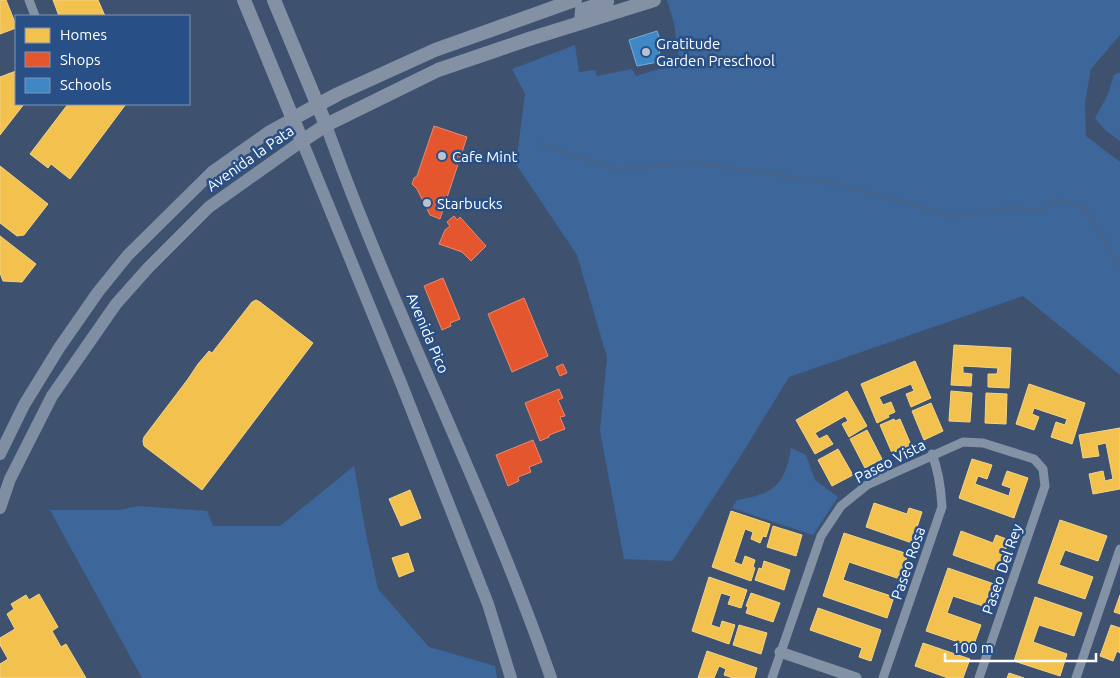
<svg xmlns="http://www.w3.org/2000/svg" width="1120" height="678" font-family="Ubuntu,sans-serif">
  <rect width="100%" height="100%" fill="#3e5270"/>
  <path fill="#3d669b" d="M667,0h453v35l-29,34 -6,34 1,33 34,26v213l-97,-79 -234,81 -49,80 -68,104 -48,-2 -24,-128 7,-74 -30,-102 -61,-91 9,-70 -13,-25 63,-24 4,27 16,-2 2,6 35,-7 4,7 23,-7 21,-2 -6,-44z
    M1120,72v69l-14,-10 -11,-13 13,-24 6,-19z
    M791,448l15,7 9,25 23,17 -25,38 -81,-27 5,-8c36,-6 48,-14 54,-52z
    M354,466l13,73 11,50 51,58 66,19 2,12h-355l-92,-168h69l20,-4 68,5 6,15h67z"/>
  <path fill="#f2c14e" stroke="#f6d483" d="M0,0h6l10,25v3l-16,6z
    M53,0h45l7,16h-46z
    M16,71v33h8l-24,31v-58z
    M68,104h58l-56,75 -19,-15 -3,4 -18,-14z
    M0,166l48,38 -24,31 -7,1 -17,-13z
    M0,236l36,28 -14,18 -19,-1 -3,-8z
    M256,300l4,2 53,41 -111,147 -58,-44 -1,-5 1,-4 44,-58 10,-15 11,-13 3,2 40,-51z
    M954,345l57,3 -2,40 -21,-1v-13h9l1,-6 -35,-2v7l9,1 -1,12 -20,-1z
    M915,361l16,37 -20,9 -5,-13 8,-3 -3,-7 -32,13 4,8 8,-3 4,10 -7,3 1,2 -12,6 -16,-39z
    M1029,384l56,19 -13,41 -21,-7 5,-15 9,3 2,-6 -33,-11 -2,6 7,3 -5,13 -18,-6z
    M847,391l20,35 -18,11 -7,-13 6,-3 -3,-5 -30,17 4,6 8,-4 6,9 -18,10 -19,-34z
    M951,391l21,2 -2,29 -21,-1z
    M986,393l21,1 -1,30 -21,-1z
    M931,403l12,28 -19,9 -12,-29z
    M894,419l1,2 5,-2 11,26 -19,8 -12,-28z
    M1120,428v61l-27,5 -4,-20 14,-3 2,10 8,-2 -7,-36 -9,2 2,11 -16,2 -4,-23z
    M867,430l15,29 -17,9 -15,-29z
    M838,449l15,26 -21,11 -14,-26z
    M972,459l20,6 -5,14 -9,-3 -3,8 34,12 2,-8 -9,-3 5,-14 21,7 -14,40 -55,-20z
    M410,490l11,28 -20,8 -12,-27z
    M874,503l33,11 2,-6 13,4 -10,31 -46,-16z
    M731,511l39,13 -4,13 -3,-1 -3,7 -9,-4 2,-7 -8,-3 -11,33 8,3 3,-9 10,4 -2,7 2,1 -4,13 -39,-14z
    M1060,520l47,16 -9,25 -33,-11 -6,15 34,12 -8,22 -47,-16z
    M773,526l29,9 -6,21 -29,-9z
    M961,531l32,12 3,-8 13,5 -11,31 -45,-16z
    M844,533l64,21 -8,25 -51,-17 -6,18 51,17 -7,21 -64,-22z
    M408,553l6,18 -15,6 -7,-19z
    M764,561l26,9 -6,20 -29,-10 4,-12 3,1z
    M948,568l46,16 -8,23 -33,-11 -6,17 34,12 -8,22 -47,-16z
    M709,577l38,13 -6,18 -13,-4 3,-8 -10,-3 -10,32 9,3 2,-7 13,4 -6,19 -37,-13z
    M751,593l29,10 -7,19 -27,-9 2,-6 -2,-1z
    M39,594l19,33 -6,4 9,16 5,-3 20,34h-86v-14l8,-5 -8,-14v-7l15,-9 -8,-15 7,-5 -3,-5 15,-9 3,5z
    M1120,595v19l-6,-2z
    M1035,597l47,16 -8,23 -35,-11 -6,17 34,12 -7,22 -46,-15z
    M818,608l63,22 -10,31 -12,-4 3,-9 -52,-18z
    M739,625l28,8 -6,21 -28,-9z
    M1111,625l9,3v25l-3,-2 -4,10 -13,-5z
    M923,643l47,16 -7,19h-15l-33,-12z
    M707,651l50,17 -3,10h-21l-9,-3 2,-6 -7,-3 -5,12h-16z
    M1009,673l15,5h-17z"/>
  <path fill="#e4572e" stroke="#ec896d" d="M434,126l33,11 -27,82 -10,-4 -13,-26 -5,-5 2,-6 3,-2z
    M454,216l3,4 3,-3 26,29 -15,15 -9,-9 -23,-8 6,-14 5,-4 -3,-4z
    M443,278l17,41 -10,4 1,3 -9,4 -18,-44z
    M524,298l24,58 -36,16 -24,-58z
    M563,364l4,9 -7,3 -4,-9z
    M559,389l4,9 -5,2 7,16 -5,1 5,12 -16,6v2l-9,4 -15,-38z
    M533,440l9,22 -13,5 2,5 -13,5 1,4 -11,5 -12,-31z"/>
  <path fill="#3f88c5" stroke="#79acd6" d="M657,31l4,11 -3,20 -21,4 -8,-26z"/>
  <g fill="none" stroke-linecap="round" stroke-linejoin="round">
    <path stroke="#496489" stroke-width="3" d="M540,144l78,26 72,-8 148,22 118,33 52,-10 30,4 20,-11 27,8 35,59"/>
    <path stroke="#8492a6" stroke-width="9" d="M29,0l6,16
      M772,678l49,-142 20,-30 26,-21 96,-43 20,1 51,16 9,10 2,17 -66,192
      M883,678l59,-171c-1,-19 -3,-35 -10,-53
      M1076,678l44,-129"/>
    <path stroke="#8492a6" stroke-width="11" d="M780,652l76,26"/>
    <path stroke="#7f8ea2" stroke-width="12" d="M326,125c67,188 160,365 225,553
      M0,454l24,-49 35,-57 39,-56 30,-37 84,-83 58,-41 22,-12
      M0,508l10,-29 42,-83 64,-92 32,-36 61,-61 93,-66 99,242 87,221 23,74"/>
    <path stroke="#8491a4" stroke-width="14" d="M244,0l58,141 24,-16 112,-55 94,-32 122,-38
      M274,0l52,125
      M581,22l1,-12 25,-8v-2
      M292,119l46,-25 97,-44 140,-50"/>
  </g>
  <g fill="#bbc2cd" stroke="#284f86" stroke-width="2">
    <circle cx="646" cy="52" r="5"/>
    <circle cx="442" cy="156" r="5"/>
    <circle cx="427" cy="203" r="5"/>
  </g>
  <g text-anchor="middle" dominant-baseline="central" stroke-width="5" stroke-linejoin="round" paint-order="stroke">
    <g font-size="15" fill="#fff" stroke="#284f86" text-anchor="start">
      <text x="656" y="43">Gratitude<tspan x="656" dy="17">Garden Preschool</tspan></text>
      <text x="452" y="156">Cafe Mint</text>
      <text x="437" y="203">Starbucks</text>
    </g>
    <g font-size="15" fill="#fff" stroke="#284f86">
      <text transform="translate(250 158) rotate(-35)">Avenida la Pata</text>
      <text transform="translate(428 333) rotate(67)">Avenida Pico</text>
      <text transform="translate(890 461) rotate(-27)">Paseo Vista</text>
      <text transform="translate(908 563) rotate(-71)">Paseo Rosa</text>
      <text transform="translate(1002 569) rotate(-71)">Paseo Del Rey</text>
    </g>
  </g>
  <rect x="15" y="15" width="175" height="90" fill="#284f86" stroke="#7e95b6"/>
  <rect x="25" y="28" width="25" height="15" fill="#f2c14e" stroke="#7e95b6"/>
  <text x="60" y="40" font-size="15" fill="#ffffff">Homes</text>
  <rect x="25" y="52" width="25" height="15" fill="#e4572e" stroke="#7e95b6"/>
  <text x="60" y="65" font-size="15" fill="#ffffff">Shops</text>
  <rect x="25" y="78" width="25" height="15" fill="#3f88c5" stroke="#7e95b6"/>
  <text x="60" y="90" font-size="15" fill="#ffffff">Schools</text>
  <path d="M945 653v8h151v-8" fill="none" stroke="#ffffff" stroke-width="2.5"/>
  <text x="952" y="653" font-size="15" fill="#ffffff" stroke="#284f86" stroke-width="4" paint-order="stroke">100 m</text>
</svg>
